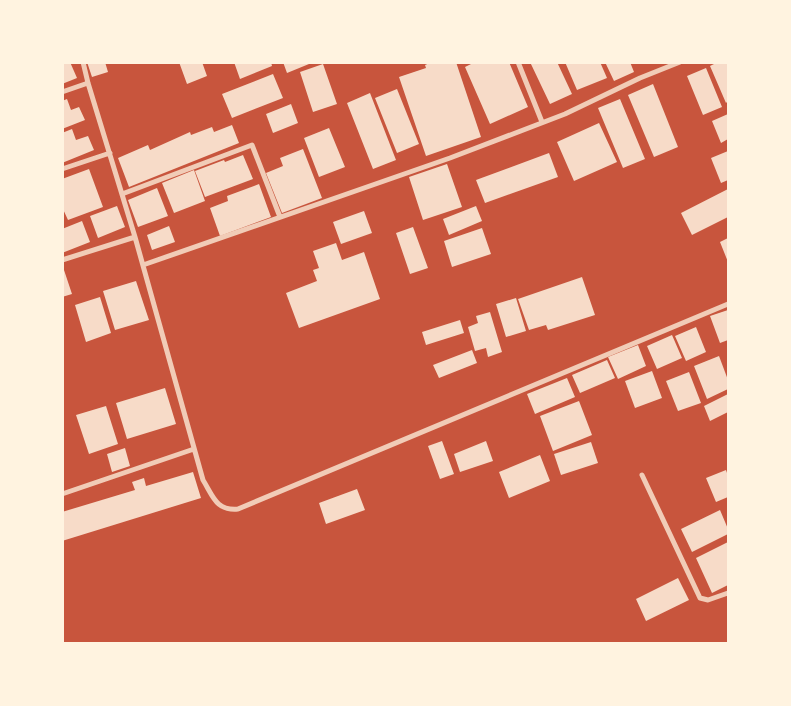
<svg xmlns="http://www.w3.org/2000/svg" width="791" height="706" font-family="Raleway,sans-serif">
  <rect width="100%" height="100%" fill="#c8553d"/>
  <path fill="#f7dbc8" d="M62,62h8l7,16 -15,6z
    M87,62h18l3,10 -16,5z
    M179,62h23l5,14 -20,8z
    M234,62h37l1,4 -32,13z
    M283,62h26v2l-22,9z
    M432,62h24l25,75 -55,19 -27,-79 27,-9 -1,-3z
    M475,62h34l19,45 -38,17 -25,-57z
    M530,62h27l15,32 -22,10z
    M565,62h35l7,16 -30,12z
    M605,62h25l4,10 -20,9z
    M718,62h10v39l-2,2 -16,-37z
    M323,64l14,40 -24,8 -13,-40z
    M706,68l16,39 -19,8 -16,-39z
    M273,74l10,24 -51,20 -10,-24z
    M653,84l25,63 -24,10 -26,-62z
    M397,89l22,55 -22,9 -22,-55z
    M370,93l26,67 -23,9 -26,-66z
    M67,99l4,11 8,-3 6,13 -23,9v-28z
    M620,99l25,60 -22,9 -25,-60z
    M291,104l7,19 -25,10 -7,-19z
    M728,114v25l-7,4 -9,-22z
    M599,123l18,39 -43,19 -17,-39z
    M232,125l7,18 -110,44 -11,-29 30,-13 2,5 40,-18 1,3 21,-8 2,5z
    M329,128l16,39 -26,10 -15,-39z
    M72,129l4,11 12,-4 6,14 -32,13v-30z
    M303,149l19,49 -40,15 -16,-40 17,-7 -3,-8z
    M728,151v29l-7,3 -10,-25z
    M549,153l9,24 -73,26 -9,-23z
    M243,155l10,24 -48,18 -10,-26 29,-11 1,2z
    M447,164l15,43 -39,13 -14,-43z
    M89,169l14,38 -35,13 -6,-13v-28z
    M194,170l11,31 -31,12 -12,-30z
    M259,184l12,33 -51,19 -10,-28 18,-7 -1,-5z
    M157,188l11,28 -30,11 -10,-27z
    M728,189v28l-36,18 -11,-22z
    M117,206l8,21 -27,11 -8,-22z
    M476,206l6,15 -33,14 -6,-16z
    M364,211l8,22 -31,11 -8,-22z
    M82,221l8,21 -28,11v-24z
    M169,226l6,16 -23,8 -5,-15z
    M413,227l15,41 -18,6 -14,-41z
    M482,228l9,26 -39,13 -8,-26z
    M728,238v24l-8,-20z
    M336,243l6,17 22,-8 16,47 -81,29 -13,-35 31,-12 -4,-11 6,-2 -6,-17z
    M62,264l10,30 -10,3z
    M582,277l13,38 -47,15 -2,-5 -17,5 -11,-31z
    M136,281l13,39 -34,10 -12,-39z
    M100,297l11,36 -25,9 -11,-37z
    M516,298l10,33 -20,6 -10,-33z
    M728,310v30l-8,3 -10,-27z
    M490,312l12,40 -14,5 -2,-9 -11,3 -7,-24 10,-4 -2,-7z
    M460,320l4,13 -38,12 -4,-13z
    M696,327l10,25 -20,9 -11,-25z
    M672,335l10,23 -25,11 -10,-23z
    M638,345l8,21 -28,13 -10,-22z
    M472,350l5,13 -38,15 -6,-13z
    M719,356l9,24v9l-21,10 -13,-33z
    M607,360l8,18 -35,15 -8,-18z
    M652,371l10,27 -27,10 -10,-27z
    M689,372l12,31 -23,8 -12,-30z
    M567,378l8,19 -40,17 -8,-20z
    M165,388l11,36 -49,15 -11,-36z
    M728,394v18l-18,9 -6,-15z
    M579,401l13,34 -39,16 -13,-35z
    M106,406l12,38 -29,10 -13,-39z
    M442,441l12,33 -14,5 -12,-33z
    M486,441l7,20 -33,11 -6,-18z
    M591,442l7,21 -37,12 -7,-21z
    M125,448l5,18 -18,6 -5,-18z
    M540,455l10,26 -41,17 -10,-26z
    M726,470l2,6v21l-12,5 -10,-24z
    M193,472l8,26 -139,43v-29l73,-22 -3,-8 12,-4 2,8z
    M357,489l8,21 -39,14 -7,-21z
    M720,510l8,19v5l-36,18 -11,-23z
    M728,542v43l-16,8 -16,-35z
    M678,578l11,22 -43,21 -10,-22z"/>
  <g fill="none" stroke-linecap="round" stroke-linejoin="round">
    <path stroke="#f1ccb7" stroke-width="5" d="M83,62l5,21 47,154 68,243c10,16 13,31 35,29l490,-205
      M518,62l24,60
      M62,92l26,-9
      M62,169l48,-16
      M122,194l130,-49 28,72
      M62,260l73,-23
      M143,265l307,-107 115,-44 75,-36 40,-16
      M642,475l58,123 8,2 20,-7
      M62,494l132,-45"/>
  </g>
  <rect width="791" height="706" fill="none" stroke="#fff3e0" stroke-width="128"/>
</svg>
